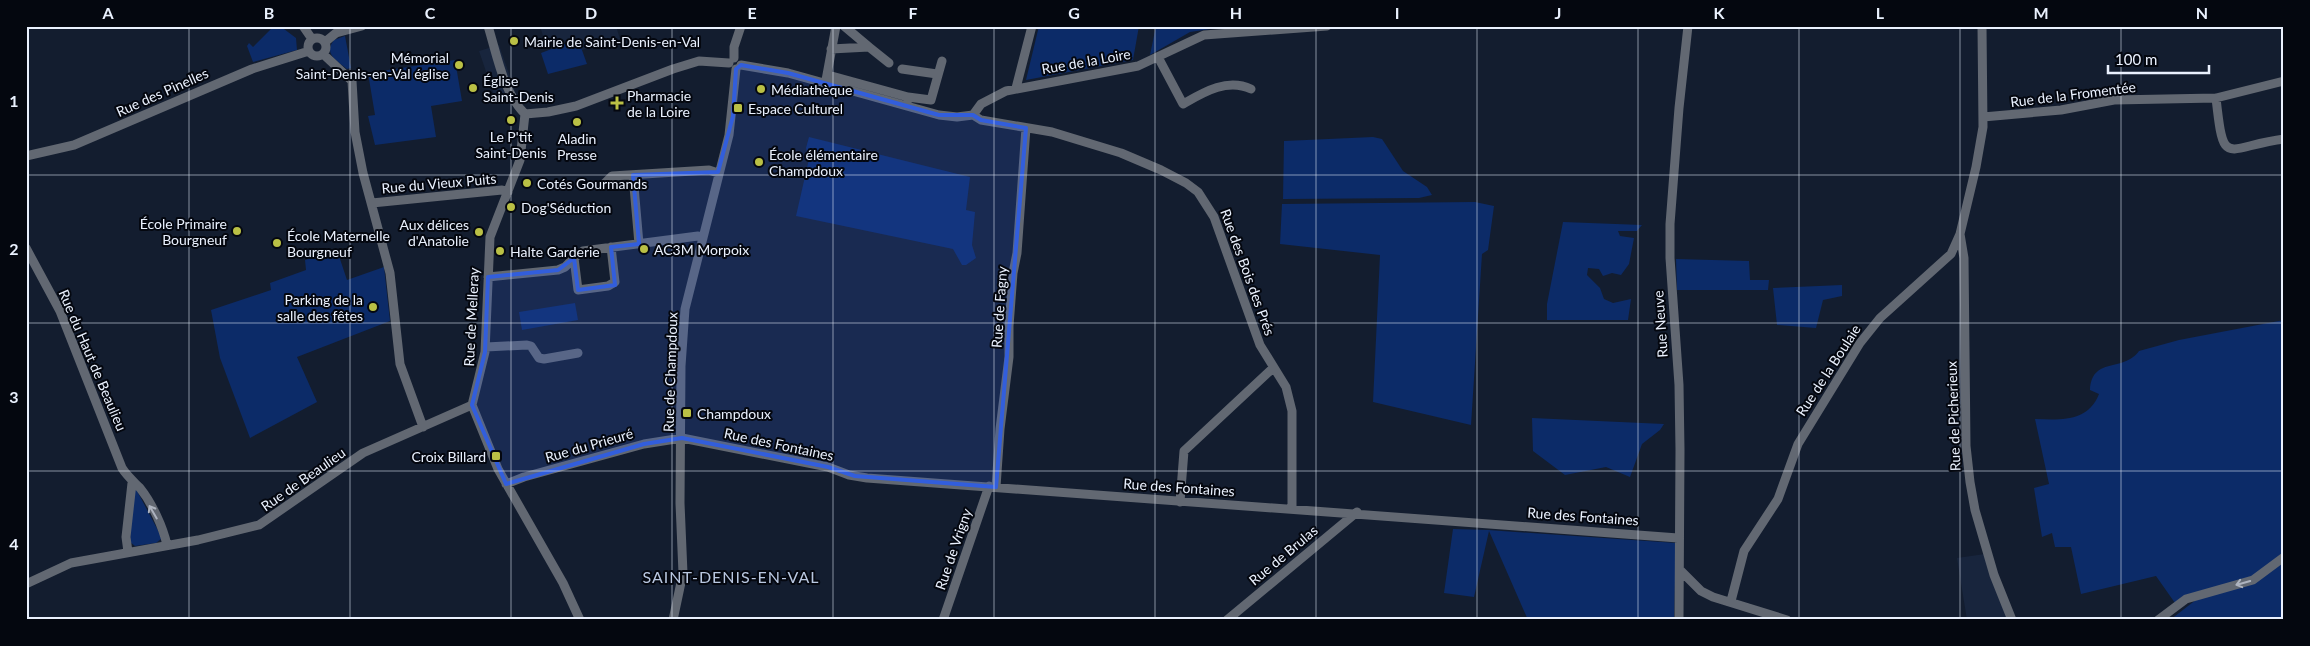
<svg xmlns="http://www.w3.org/2000/svg" width="2310" height="646" font-family="Lato,sans-serif">
  <rect width="100%" height="100%" fill="#131d2f"/>
  <path fill="#18253d" d="M540,26h76l4,13 -38,11 -4,-11 -31,10z
    M499,45l17,49 -20,7 -17,-50z
    M1985,554l23,66h-41l-10,-62z"/>
  <path fill="#0c2b68" d="M274,26h6l16,12 1,12 -44,12 -6,-16 2,-3 4,4z
    M1039,26h100l-6,34 -107,20z
    M1156,26h75l-41,6 -40,23z
    M345,36l6,32 -4,1c-10,-8 -24,-15 -13,-29z
    M578,39l9,25 -39,10 -7,-21z
    M455,60l7,41 -31,5 5,31 -61,8 -7,-29 7,-1 -7,-42z
    M809,137l161,40 -4,33 9,2 -3,33 4,13 -10,7h-4l-9,-16 -157,-33 13,-57 -3,-11z
    M1373,137l9,2 21,32 24,16 5,8 -13,3 -136,1 1,-58z
    M1475,202l19,4 -6,44 -6,4 -11,171 -98,-23 7,-147 -100,-11 2,-40z
    M1563,222l79,3 -5,6h-19l2,5 14,2 -5,26 -8,11 -9,-2 -9,3 -4,-7 -11,-1 -1,7 13,13 4,11 9,4 18,-4 -3,21h-81v-16z
    M337,250l10,30 37,-13 6,54 -93,36 20,45 -67,36 -30,-80 -9,-48 60,-20 -1,-7 36,-13 -1,-10z
    M1676,259l73,2 1,19h19l-1,10h-91z
    M1842,285v11l-19,4 -7,28 -39,-3 -4,-37z
    M575,303l3,17 -56,10 -3,-18z
    M2284,320v235l-34,23 -67,18 -8,7 -19,-27 -75,18 -10,-47h-16l-3,-14 -10,4 -8,-49 15,-4 -14,-65c26,1 53,3 64,-25l-9,-4c2,-34 33,-17 49,-39l40,-11z
    M1532,418l132,6 -4,6 -18,14 -12,33 -24,-10 -41,8 -32,-24z
    M136,489l25,47v3l-5,4 -21,3 -5,-4 3,-50z
    M1453,529l35,1 188,13 -2,77h-146l-39,-89 -15,66 -30,-4z
    M2284,560v60h-114l27,-21 23,-6z"/>
  <g fill="none" stroke-linecap="round" stroke-linejoin="round">
    <path stroke="#626872" stroke-width="9" d="M303,26l9,13
      M488,26c9,29 15,66 37,88
      M308 47a9 9 0 1 1 18 0a9 9 0 1 1-18 0Z
      M325,42l11,-9 26,-7
      M869,47l20,16
      M831,49l38,-2 -25,-21
      M323,54l29,27 3,51 8,41 27,100 10,91 23,63
      M1158,57l25,47c21,-12 44,-26 68,-15
      M734,58v-11l7,-21
      M741,65l47,8 151,42 18,2 16,-2
      M902,69l35,5
      M828,75l80,22
      M826,80l10,-54
      M1016,88l16,-62
      M2216,98c8,72 8,49 68,41
      M907,103l1,-6 23,3 11,-39
      M525,114l-5,46 -30,77 -5,115 -13,53 26,64 65,114 17,37
      M525,114l23,-2 28,-6 97,-37 26,-8 30,2
      M973,115l8,5 71,12 69,21 40,17 25,13 12,9 16,25 46,128 26,42 6,24v97
      M973,115l8,-11 25,-13 132,-25 66,-31 123,-9
      M1983,117l78,-7 53,-10 102,-2 68,-17
      M26,156l48,-11 178,-76 57,-18
      M633,175l6,69
      M605,183l7,-7 97,-6 9,3
      M372,203l130,-13 6,2
      M1960,234l4,24 2,188 4,36 5,28 19,65 18,45
      M611,247l4,35 -7,4 -30,4 -4,-32 9,-7 115,-15 3,1
      M26,248l34,63 62,157c5,8 11,13 18,20 12,15 23,39 27,57
      M488,277l70,-7 7,-3 9,-9
      M486,347l41,-2 4,1 8,12 5,1 34,-6
      M506,484l18,-7 120,-33 38,-6 146,29 21,8 18,3 811,60
      M996,487l4,-58 9,-72v-31l4,-53 4,-20 9,-125
      M1180,502l4,-51 89,-83
      M128,552l-2,-15 6,-54
      M1681,571l20,20 12,6 74,23
      M26,584l45,-21 127,-23 61,-15 104,-72 109,-48
      M1731,601l13,-50 34,-52 20,-55 62,-101 20,-25 71,-64 9,-20 16,-67 7,-40 -1,-101
      M673,620l10,-47 -3,-70 1,-137 4,-57 44,-174 7,-66
      M943,620l46,-134
      M1227,620l130,-108
      M1679,620l1,-170 -1,-65 -9,-127v-34l9,-116 9,-82
      M2158,620l28,-21 67,-19 31,-23"/>
  </g>
  <defs><path id="oneway-shaft" d="M-6 0H5M1.5-3L5.5 0L1.5 3" fill="none" stroke-width="1.6" stroke-linecap="round" stroke-linejoin="round" transform="scale(1.25)"/></defs>
  <g stroke="#adb3bf">
    <use href="#oneway-shaft" transform="translate(153 512) rotate(-120)"/>
    <use href="#oneway-shaft" transform="translate(2243 583) rotate(164)"/>
  </g>
  <path fill="#325edc" fill-opacity="0.2" stroke="#325edc" stroke-width="4" stroke-linejoin="round" d="M741,65l47,8 151,42h34l8,5 45,8 -30,359 -141,-11 -27,-9 -146,-29 -38,6 -138,40 -34,-79 13,-53 3,-75 70,-7 16,-12 4,32 37,-5 -4,-38 28,-3 -6,-69 85,-3 15,-56 3,-47z"/>
  <path fill="none" stroke="#eaf1fe" stroke-width="1" stroke-opacity="0.55" d="M189,26v594M350,26v594M511,26v594M672,26v594M833,26v594M994,26v594M1155,26v594M1316,26v594M1477,26v594M1638,26v594M1799,26v594M1960,26v594M2121,26v594M26,175h2258M26,323h2258M26,471h2258"/>
  <g fill="#bac045" stroke="#04070f" stroke-width="2">
    <circle cx="514" cy="41" r="5"/>
    <circle cx="459" cy="65" r="5"/>
    <circle cx="473" cy="88" r="5"/>
    <circle cx="761" cy="89" r="5"/>
    <path d="M614.5 95.5h5v5h5v5h-5v5h-5v-5h-5v-5h5z"/>
    <rect x="733" y="103" width="10" height="10" rx="2.5"/>
    <circle cx="511" cy="120" r="5"/>
    <circle cx="577" cy="122" r="5"/>
    <circle cx="759" cy="162" r="5"/>
    <circle cx="527" cy="183" r="5"/>
    <circle cx="511" cy="207" r="5"/>
    <circle cx="237" cy="231" r="5"/>
    <circle cx="479" cy="232" r="5"/>
    <circle cx="277" cy="243" r="5"/>
    <circle cx="644" cy="249" r="5"/>
    <circle cx="500" cy="251" r="5"/>
    <circle cx="373" cy="307" r="5"/>
    <rect x="682" y="408" width="10" height="10" rx="2.5"/>
    <rect x="491" y="451" width="10" height="10" rx="2.5"/>
  </g>
  <g text-anchor="middle" dominant-baseline="central" stroke-width="4" stroke-linejoin="round" paint-order="stroke">
    <g font-size="14" fill="#eaf1fe" stroke="#04070f" text-anchor="start">
      <text x="524" y="41">Mairie de Saint-Denis-en-Val</text>
      <text x="449" y="57" text-anchor="end">Mémorial<tspan x="449" dy="16">Saint-Denis-en-Val église</tspan></text>
      <text x="483" y="80">Église<tspan x="483" dy="16">Saint-Denis</tspan></text>
      <text x="771" y="89">Médiathèque</text>
      <text x="627" y="95">Pharmacie<tspan x="627" dy="16">de la Loire</tspan></text>
      <text x="748" y="108">Espace Culturel</text>
      <text x="511" y="136" text-anchor="middle">Le P'tit<tspan x="511" dy="16">Saint-Denis</tspan></text>
      <text x="577" y="138" text-anchor="middle">Aladin<tspan x="577" dy="16">Presse</tspan></text>
      <text x="769" y="154">École élémentaire<tspan x="769" dy="16">Champdoux</tspan></text>
      <text x="537" y="183">Cotés Gourmands</text>
      <text x="521" y="207">Dog'Séduction</text>
      <text x="227" y="223" text-anchor="end">École Primaire<tspan x="227" dy="16">Bourgneuf</tspan></text>
      <text x="469" y="224" text-anchor="end">Aux délices<tspan x="469" dy="16">d'Anatolie</tspan></text>
      <text x="287" y="235">École Maternelle<tspan x="287" dy="16">Bourgneuf</tspan></text>
      <text x="654" y="249">AC3M Morpoix</text>
      <text x="510" y="251">Halte Garderie</text>
      <text x="363" y="299" text-anchor="end">Parking de la<tspan x="363" dy="16">salle des fêtes</tspan></text>
      <text x="697" y="413">Champdoux</text>
      <text x="486" y="456" text-anchor="end">Croix Billard</text>
    </g>
    <g font-size="14" fill="#eaf1fe" stroke="#04070f">
      <text transform="translate(1086 61) rotate(-10)">Rue de la Loire</text>
      <text transform="translate(162 92) rotate(-24)">Rue des Pinelles</text>
      <text transform="translate(2073 94) rotate(-7)">Rue de la Fromentée</text>
      <text transform="translate(439 183) rotate(-5)">Rue du Vieux Puits</text>
      <text transform="translate(1248 272) rotate(70)">Rue des Bois des Prés</text>
      <text transform="translate(999 307) rotate(-86)">Rue de Fagny</text>
      <text transform="translate(471 317) rotate(-87)">Rue de Melleray</text>
      <text transform="translate(1660 324) rotate(-94)">Rue Neuve</text>
      <text transform="translate(93 360) rotate(67)">Rue du Haut de Beaulieu</text>
      <text transform="translate(1828 370) rotate(-57)">Rue de la Boulaie</text>
      <text transform="translate(670 372) rotate(-88)">Rue de Champdoux</text>
      <text transform="translate(1953 416) rotate(-92)">Rue de Picherieux</text>
      <text transform="translate(779 444) rotate(12)">Rue des Fontaines</text>
      <text transform="translate(589 445) rotate(-16)">Rue du Prieuré</text>
      <text transform="translate(303 479) rotate(-35)">Rue de Beaulieu</text>
      <text transform="translate(1179 487) rotate(4)">Rue des Fontaines</text>
      <text transform="translate(1583 516) rotate(4)">Rue des Fontaines</text>
      <text transform="translate(953 549) rotate(-71)">Rue de Vrigny</text>
      <text transform="translate(1283 555) rotate(-40)">Rue de Brulas</text>
    </g>
    <g font-size="16" letter-spacing="1" fill="#b9c7e0" stroke="#04070f">
      <text x="731" y="576">SAINT-DENIS-EN-VAL</text>
    </g>
  </g>
  <rect width="2310" height="646" fill="none" stroke="#04070f" stroke-width="55"/>
  <path d="M2108 65v8h101v-8" fill="none" stroke="#eaf1fe" stroke-width="2.5"/>
  <text x="2115" y="65" font-size="15" fill="#eaf1fe" stroke="#04070f" stroke-width="4" paint-order="stroke">100 m</text>
  <rect x="28" y="28" width="2254" height="590" fill="none" stroke="#eaf1fe" stroke-width="2"/>
  <g font-size="16" text-anchor="middle" font-weight="bold" fill="#eaf1fe">
    <text x="108" y="19">A</text>
    <text x="269" y="19">B</text>
    <text x="430" y="19">C</text>
    <text x="591" y="19">D</text>
    <text x="752" y="19">E</text>
    <text x="913" y="19">F</text>
    <text x="1074" y="19">G</text>
    <text x="1236" y="19">H</text>
    <text x="1397" y="19">I</text>
    <text x="1558" y="19">J</text>
    <text x="1719" y="19">K</text>
    <text x="1880" y="19">L</text>
    <text x="2041" y="19">M</text>
    <text x="2202" y="19">N</text>
    <text x="14" y="107">1</text>
    <text x="14" y="255">2</text>
    <text x="14" y="403">3</text>
    <text x="14" y="550">4</text>
  </g>
</svg>
